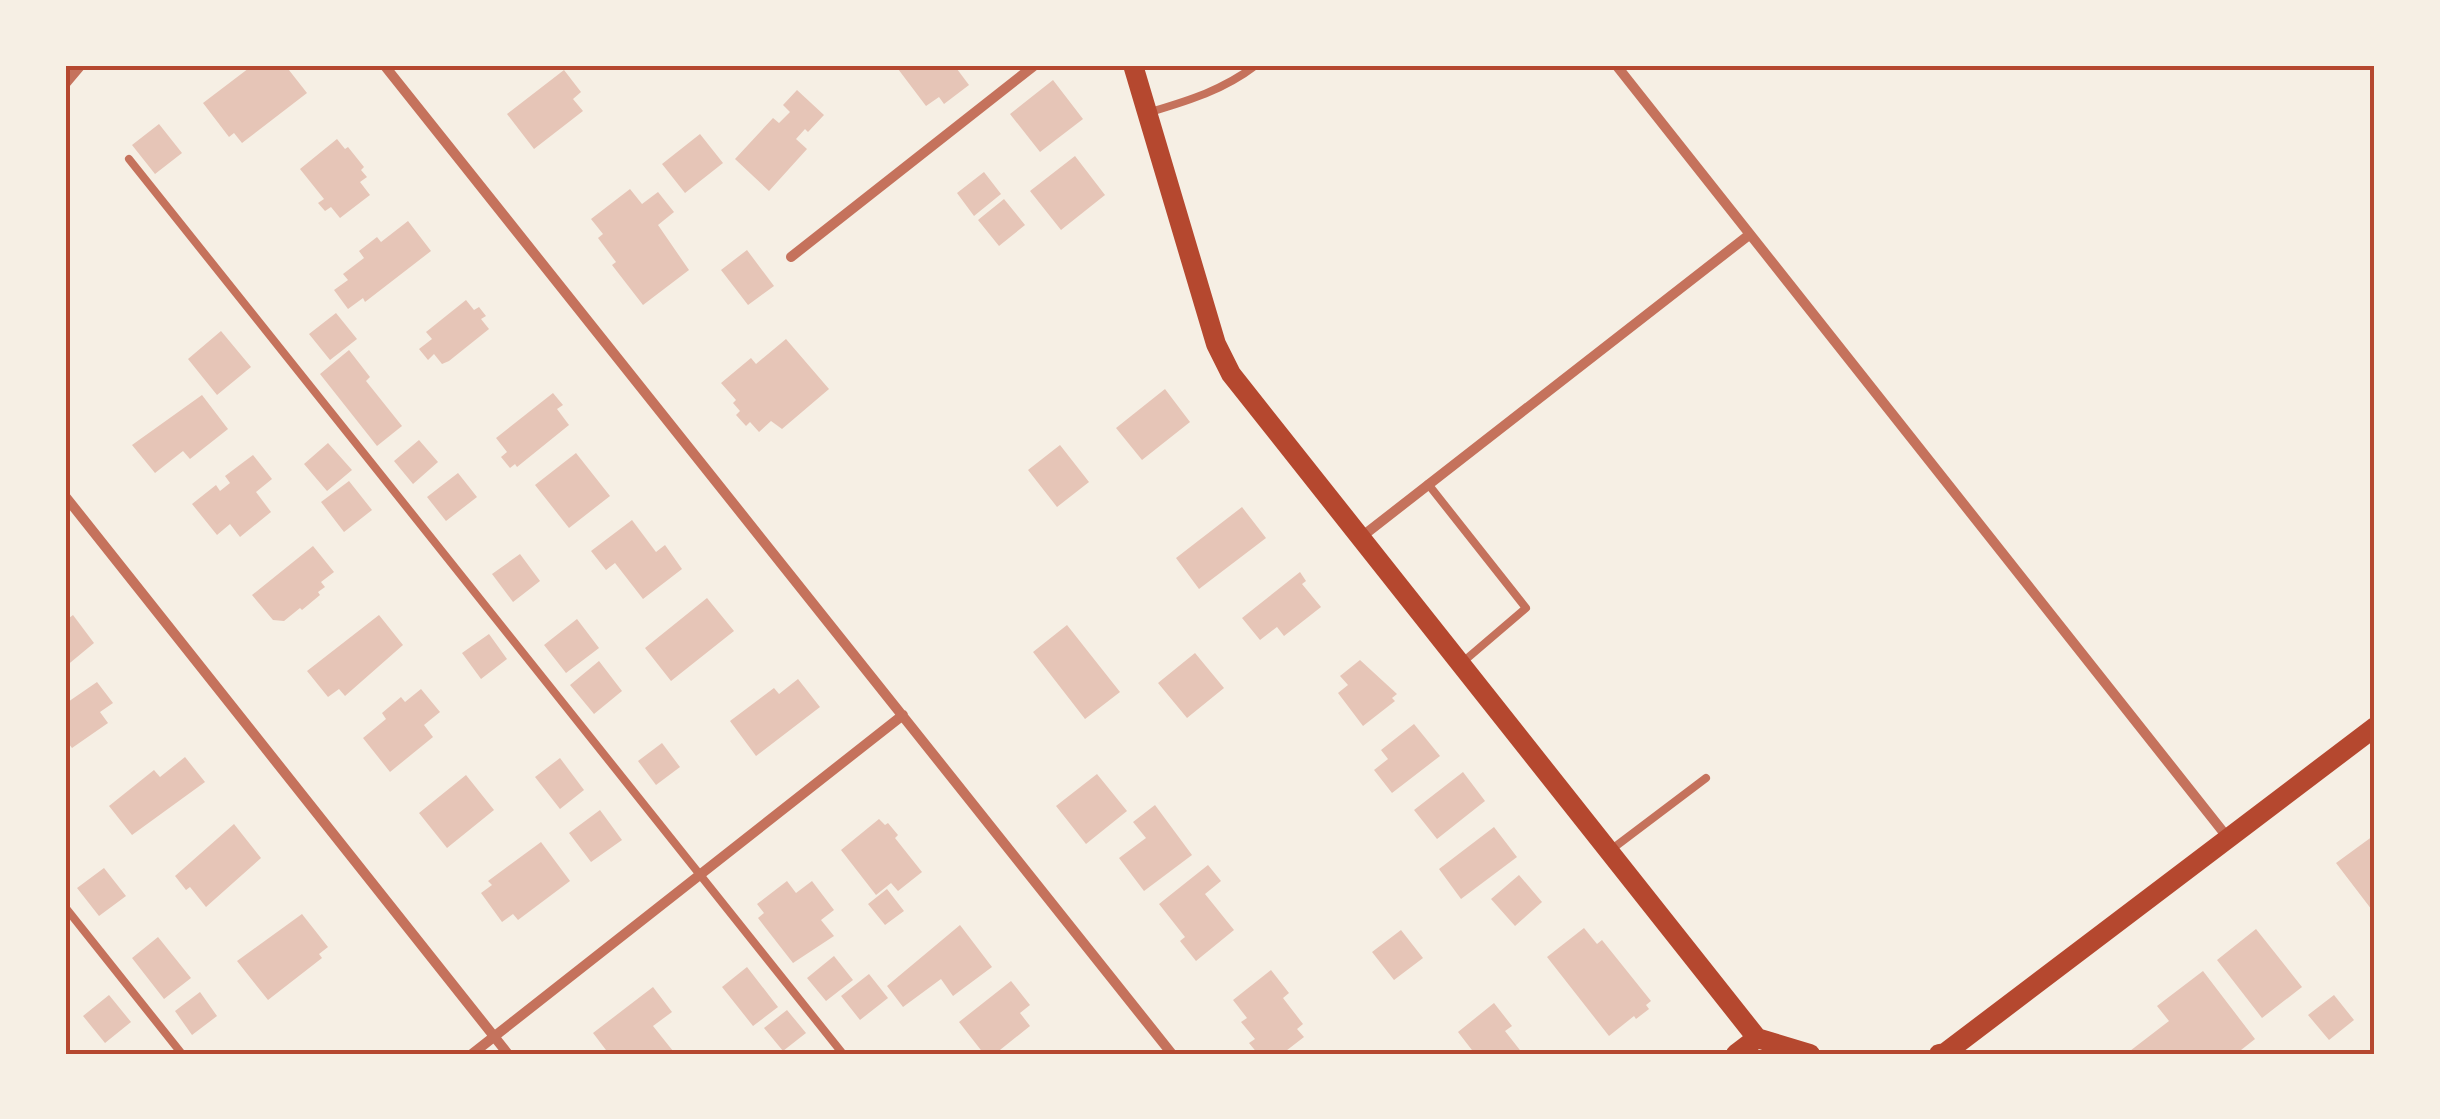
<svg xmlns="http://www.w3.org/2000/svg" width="2440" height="1119" font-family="Roboto,sans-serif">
  <rect width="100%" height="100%" fill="#f6efe4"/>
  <path fill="#e6c5b7" d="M253,65h32l22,28 -65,50 -8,-10 -5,4 -26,-34z
    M895,65h59l15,20 -25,19 -5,-7 -13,9z
    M564,70l17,22 -8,7 10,12 -49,38 -27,-35z
    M1053,80l30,39 -43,33 -30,-38z
    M797,90l27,25 -16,17 -3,-3 -9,10 11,10 -38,42 -34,-32 38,-41 6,5 11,-11 -7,-7z
    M159,124l23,29 -27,21 -23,-29z
    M700,134l23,29 -38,30 -23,-29z
    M337,139l8,10 3,-2 16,20 -3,3 6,7 -7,5 10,13 -30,23 -9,-11 -6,4 -7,-8 6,-4 -24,-30z
    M1075,156l30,39 -44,35 -31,-39z
    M984,172l17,22 -27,22 -17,-23z
    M630,189l12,15 16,-12 16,20 -16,13 31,45 -46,35 -31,-40 4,-3 -18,-24 5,-4 -12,-15z
    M1004,199l21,26 -26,21 -21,-26z
    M408,221l23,30 -66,51 -2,-4 -15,11 -14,-19 14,-10 -5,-6 21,-16 -5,-7 18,-14 4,5z
    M747,250l27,36 -26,19 -27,-35z
    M466,300l8,10 5,-3 7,9 -5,3 8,10 -40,32 -7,3 -8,-10 -6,6 -9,-11 13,-10 -6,-7z
    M336,313l21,26 -27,21 -21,-26z
    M221,331l30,36 -34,28 -29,-36z
    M786,339l43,50 -47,40 -11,-8 -12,11 -9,-10 -4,4 -10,-11 4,-4 -7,-8 3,-3 -15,-17 30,-25 5,6z
    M349,350l21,27 -4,4 36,45 -25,20 -57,-72z
    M1165,389l25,33 -48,38 -26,-32z
    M553,393l10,12 -6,4 12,16 -52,42 -2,-3 -5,4 -9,-11 6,-5 -11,-14z
    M202,395l26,34 -38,30 -7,-8 -28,22 -23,-28z
    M419,440l19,22 -25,22 -19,-23z
    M328,443l24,27 -25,21 -23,-27z
    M1060,445l29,37 -32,25 -29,-37z
    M576,453l34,43 -41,32 -34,-43z
    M253,455l19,24 -16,13 15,20 -31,25 -10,-13 -13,11 -25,-31 24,-19 4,6 10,-8 -5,-7z
    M458,473l19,24 -31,24 -19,-24z
    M349,481l23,29 -28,22 -23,-30z
    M1242,507l24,31 -67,51 -23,-31z
    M632,520l24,32 9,-7 17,24 -39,30 -28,-36 -9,7 -15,-19z
    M313,546l21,26 -13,10 4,5 -7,5 2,3 -18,15 -2,-2 -16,13 -11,-1 -21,-25z
    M520,554l20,27 -27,21 -21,-28z
    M1300,572l6,9 -4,3 19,23 -37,29 -7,-9 -17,13 -18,-22z
    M707,598l27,33 -63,50 -26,-33z
    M73,615l21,28 -29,24v-46z
    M379,615l24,30 -58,51 -6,-7 -11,8 -21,-26z
    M577,619l22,29 -33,25 -22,-28z
    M1067,625l53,67 -35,27 -52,-67z
    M489,634l18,25 -26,20 -19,-26z
    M1195,653l29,35 -37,30 -29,-35z
    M1360,660l37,34 -5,4 3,3 -32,25 -25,-33 10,-8 -8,-9z
    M599,661l23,30 -28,23 -24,-29z
    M798,679l22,28 -64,49 -26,-35 44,-33 5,6z
    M97,682l16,21 -13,9 8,11 -36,25 -7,-9v-35z
    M421,689l19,23 -16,13 9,12 -43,35 -27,-34 23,-19 -4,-6 19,-16 4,5z
    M1414,724l26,32 -48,37 -18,-23 14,-11 -7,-9z
    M662,743l18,24 -24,18 -18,-24z
    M185,757l20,25 -73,53 -23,-29 45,-36 6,7z
    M560,758l24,32 -24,19 -25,-32z
    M1463,772l22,29 -48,38 -23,-29z
    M1097,774l30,37 -41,33 -30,-38z
    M466,775l28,35 -47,38 -28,-35z
    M1155,805l37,50 -48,36 -25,-33 27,-20 -13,-16z
    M600,810l22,30 -31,22 -22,-29z
    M879,819l6,6 3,-2 10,12 -3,3 27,34 -24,19 -7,-8 -15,12 -35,-45z
    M234,824l27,34 -55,49 -16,-20 -4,3 -11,-14z
    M1494,827l23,30 -56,42 -22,-30z
    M2373,836l2,2v76l-39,-51z
    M541,842l29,39 -52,39 -5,-6 -11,8 -21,-29 11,-8 -4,-4z
    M1208,865l13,16 -16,13 29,36 -38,31 -16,-20 5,-4 -26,-33z
    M104,868l22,28 -27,20 -22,-28z
    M1519,875l23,27 -27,24 -24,-27z
    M787,881l9,12 16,-12 22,29 -13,10 13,16 -41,27 -35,-45 6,-5 -7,-9z
    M887,889l17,22 -19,14 -17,-21z
    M302,914l26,33 -9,7 3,4 -54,42 -31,-39z
    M960,925l32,42 -39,29 -12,-17 -38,28 -16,-21z
    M1584,928l13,16 5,-4 49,61 -5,4 3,4 -13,10 -2,-3 -25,20 -62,-79z
    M2256,929l46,58 -40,31 -45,-58z
    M1401,930l22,28 -29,22 -22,-28z
    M158,937l33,41 -27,21 -32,-41z
    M834,956l19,24 -27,21 -19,-23z
    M747,967l31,40 -25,19 -31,-39z
    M1271,970l18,23 -6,5 20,26 -6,5 7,8 -22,17h-24l-9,-11 6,-4 -14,-17 6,-4 -14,-18z
    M2203,971l52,68 -19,15h-110l43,-33 -12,-15z
    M869,974l19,24 -28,22 -19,-24z
    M1011,981l19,24 -10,8 10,13 -35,28h-11l-25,-32z
    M653,987l19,25 -19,14 20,25 -4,3h-60l-16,-21z
    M200,992l17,24 -25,19 -17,-24z
    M109,995l22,27 -26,21 -22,-27z
    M2334,995l20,25 -25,20 -21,-25z
    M1494,1003l18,23 -7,5 18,23h-48l-17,-22z
    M787,1010l19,23 -23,18 -19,-23z"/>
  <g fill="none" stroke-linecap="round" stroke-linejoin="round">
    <path stroke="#c5725c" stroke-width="8" d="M1147,113c40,-12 75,-22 109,-48
      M129,159l714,895
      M1428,484l98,124 -62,53
      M1612,849l94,-71
      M65,907l117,147"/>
    <path stroke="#c5725c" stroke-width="10" d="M384,65l788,989
      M1616,65l612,773
      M65,84l16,-19
      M791,257l244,-192
      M65,496l443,558
      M1360,538l389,-303
      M472,1054l431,-339"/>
    <path stroke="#b5482f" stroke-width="20" d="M1133,65l83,279 15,30 526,664
      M1757,1038l53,16
      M1736,1054l21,-16
      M1939,1054l6,-1 430,-326"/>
  </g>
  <rect width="2440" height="1119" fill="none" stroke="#f6efe4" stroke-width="135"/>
  <rect x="68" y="68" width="2304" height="984" fill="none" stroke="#b5482f" stroke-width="4"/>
</svg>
